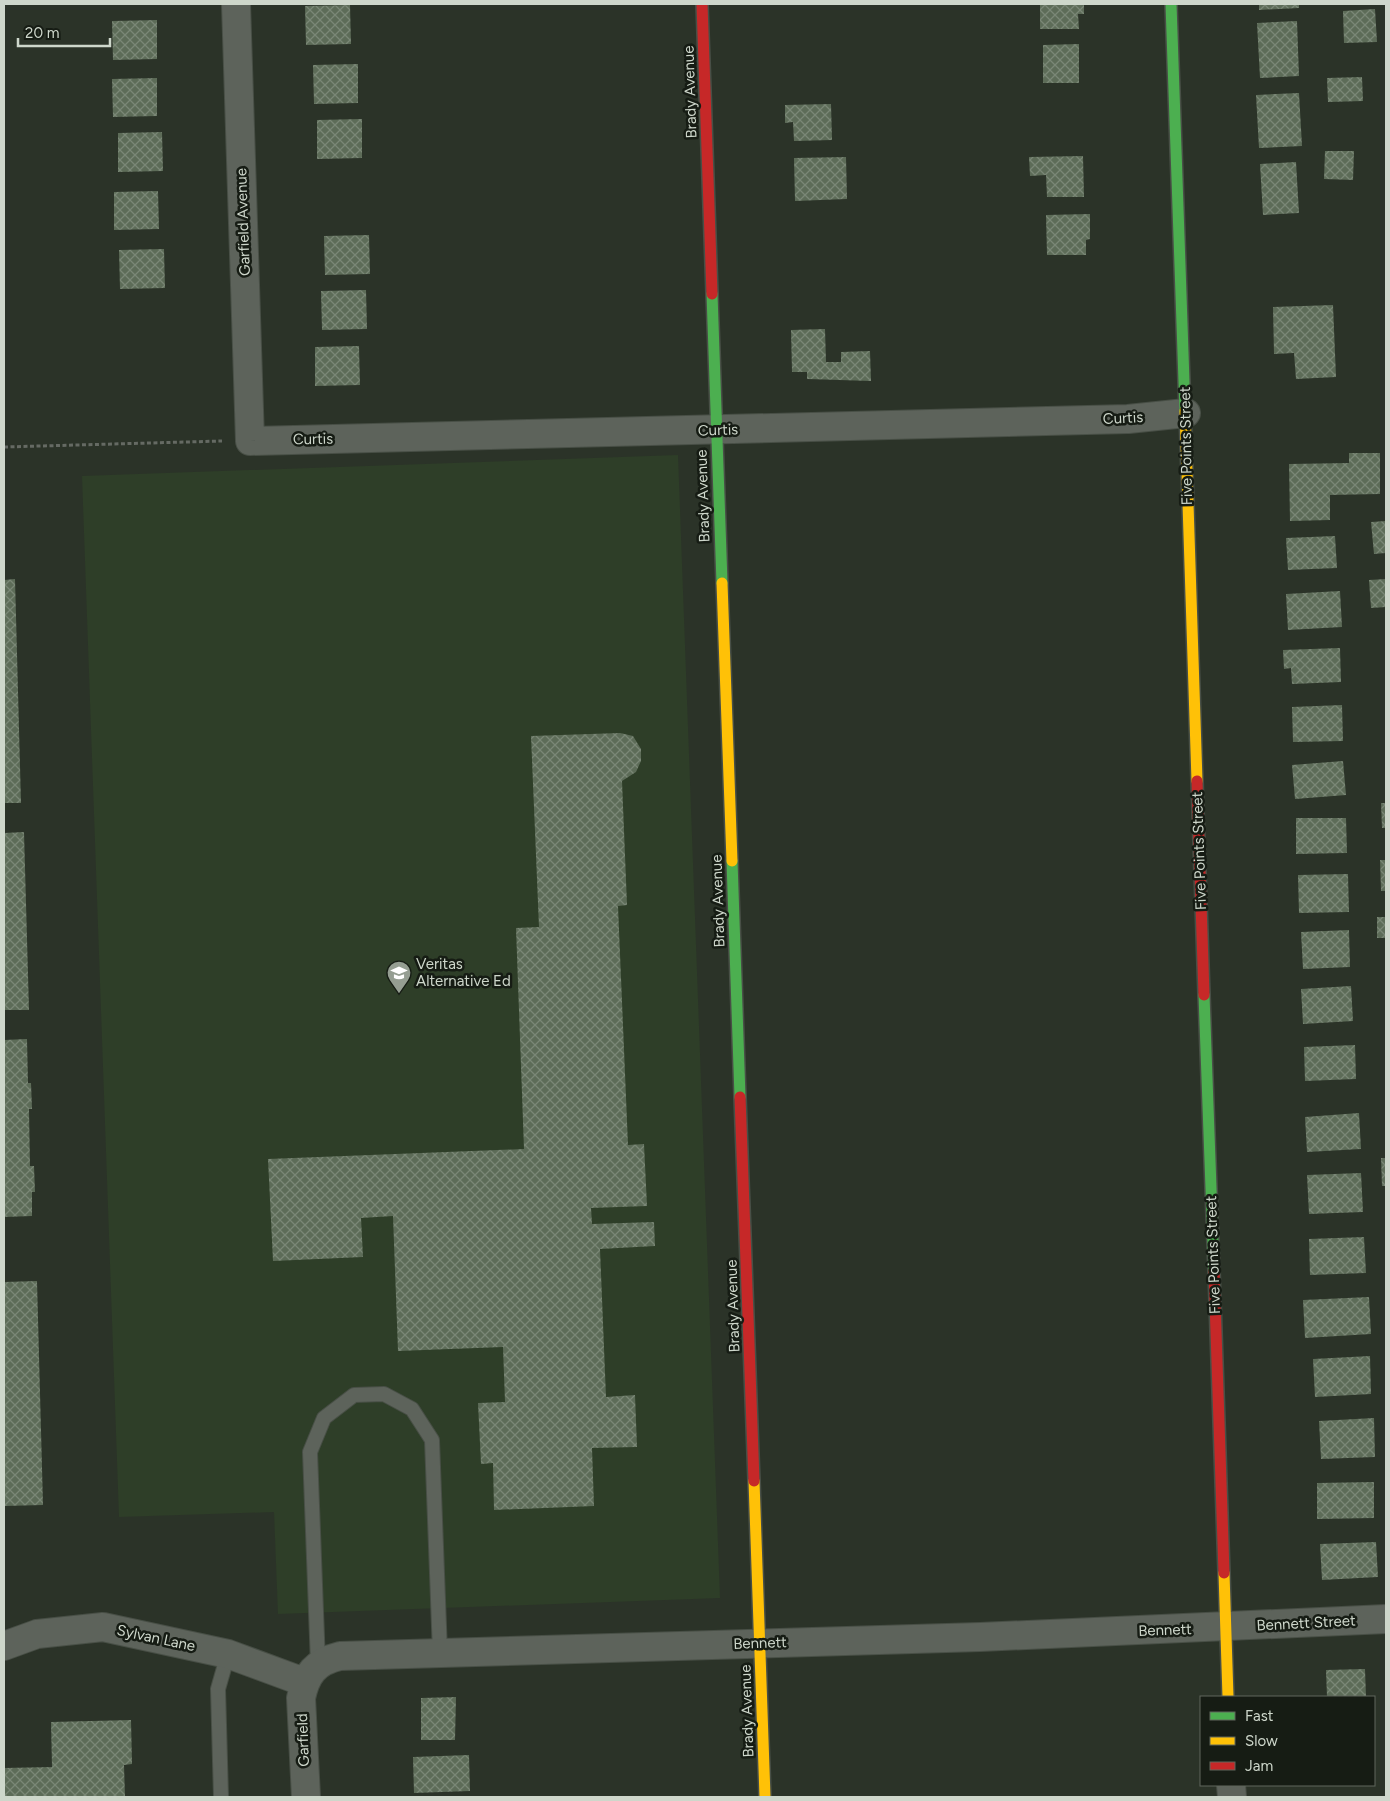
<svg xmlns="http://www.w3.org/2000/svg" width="1390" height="1801" font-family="Figtree,sans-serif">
  <defs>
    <pattern id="building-cross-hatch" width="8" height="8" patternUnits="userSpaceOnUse" patternTransform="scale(1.25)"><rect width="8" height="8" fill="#5d6c58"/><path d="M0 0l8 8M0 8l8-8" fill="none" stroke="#7a8776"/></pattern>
  </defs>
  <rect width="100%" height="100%" fill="#2b3328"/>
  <path fill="#2e3e28" d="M678,455l42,1143 -442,16 -4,-102 -155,5 -37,-1041z"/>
  <path fill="url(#building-cross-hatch)" d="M1040,4h44v10h-6l1,15h-39z
    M1259,4h40v4l-40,2z
    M350,5l1,39 -45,1 -1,-39z
    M1375,9l2,33 -33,1 -1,-32z
    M157,20v39l-44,1 -1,-39z
    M1297,21l2,55 -39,2 -3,-55z
    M1079,44v39h-36v-38z
    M358,64v39l-44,1 -1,-39z
    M1362,77l1,24 -35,1 -1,-24z
    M157,78v38l-44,1 -1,-38z
    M1299,93l3,53 -43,2 -3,-53z
    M831,104l1,36 -38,1 -1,-19 -8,1v-18z
    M362,119v39l-45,1v-39z
    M162,132l1,39 -45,1v-39z
    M1325,151h29l-1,29 -29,-1z
    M1083,156l1,41h-37l-1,-22 -16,1 -1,-19z
    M846,157l1,42 -52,2 -1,-43z
    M1296,162l3,51 -36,2 -3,-51z
    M158,191l1,38 -45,1v-38z
    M1090,214v25l-4,1v15h-39l-1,-40z
    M369,235l1,39 -45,1 -1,-39z
    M164,249l1,39 -45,1 -1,-39z
    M366,290l1,39 -45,1 -1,-39z
    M1333,305l3,72 -40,2 -2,-26 -20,1 -1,-47z
    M825,329l1,33h15v-10l29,-1 1,30 -64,-2v-7h-15l-1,-42z
    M359,346l1,39 -45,1v-39z
    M1349,453h31v41l-50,1v25l-40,1 -1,-57 60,-1z
    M1386,521v32l-12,1 -3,-32z
    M1335,536l2,32 -49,2 -2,-32z
    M15,579l6,224h-17v-223z
    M1386,579v28l-15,1 -2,-28z
    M1340,591l2,36 -54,3 -2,-36z
    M1340,648l1,34 -49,2 -1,-16 -7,1 -1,-19z
    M1342,705l1,36 -50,1 -1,-35z
    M620,733l13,3 8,13v12l-5,11 -14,9 5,124 -9,1 10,239 16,-1 3,62 -56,2 1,16 62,-2 1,24 -55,3 6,148 29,-2 2,52 -45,1 2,58 -100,4 -1,-47 -12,1 -3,-61 27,-1 -2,-55 -105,4 -5,-135 -32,2 2,39 -90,4 -5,-102 256,-10 -8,-221 23,-1 -8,-191z
    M1343,761l3,34 -51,4 -3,-34z
    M1381,803h5v25h-4z
    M1296,818h50l1,35 -51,1z
    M24,832l5,178h-25v-177z
    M1380,860h6v31h-5z
    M1348,874l1,38 -50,1 -1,-38z
    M1377,917h9v21h-9z
    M1349,930l1,37 -47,2 -2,-37z
    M1351,986l2,35 -50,3 -2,-35z
    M27,1039l1,44h3l1,26h-3l1,57h4l1,26h-3v24l-28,1v-177z
    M1355,1045l1,34 -51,2 -1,-34z
    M1359,1113l2,36 -54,3 -2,-35z
    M1381,1158h5v28h-4z
    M1361,1173l2,39 -54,2 -2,-39z
    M1364,1237l2,36 -56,2 -1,-36z
    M37,1281l6,224 -39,1v-224z
    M1369,1297l2,37 -66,4 -2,-38z
    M1370,1356l1,38 -56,3 -2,-38z
    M1374,1418l1,39 -54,2 -2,-38z
    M1374,1482v36l-57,1v-36z
    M1376,1542l2,35 -56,3 -2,-36z
    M1365,1669l1,28h-39l-1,-27z
    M456,1697l-1,43h-34v-42z
    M131,1720l1,44 -8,1 1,32h-121v-29l48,-1 -1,-45z
    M469,1755l1,36 -56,2 -1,-36z"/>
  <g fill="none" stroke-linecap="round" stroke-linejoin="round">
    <defs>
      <path id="lane" d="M318,1664l-8,-212 14,-34 30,-23 30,-1 28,15 20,31 8,213
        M221,1797l-3,-108 10,-35"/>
      <path id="street" d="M236,4l14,437 878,-22 58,-6
        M4,1646l33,-12 66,-7 125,27 76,28
        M1231,1785l1,12
        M306,1797l-5,-99c5,-24 14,-36 39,-42l640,-19 406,-18"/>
      <path id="fast" d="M1171,4l14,407
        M712,294l10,289
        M732,861l8,236
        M1204,995l10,276"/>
      <path id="slow" d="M1185,411l12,370
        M722,583l10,278
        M754,1481l11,316
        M1224,1573l4,124"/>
      <path id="jam" d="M702,4l10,290
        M1197,781l7,214
        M740,1097l14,384
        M1214,1271l10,302"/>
    </defs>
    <use href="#lane" stroke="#484f46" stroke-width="16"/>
    <use href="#street" stroke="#484f46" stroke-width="30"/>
    <use href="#fast" stroke="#484f46" stroke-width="14"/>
    <use href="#slow" stroke="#484f46" stroke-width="14"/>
    <use href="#jam" stroke="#484f46" stroke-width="14"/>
    <path stroke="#656a63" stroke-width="3" stroke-dasharray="4 2.5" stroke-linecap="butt" d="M4,447l218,-6"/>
    <use href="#lane" stroke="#5d635b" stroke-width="14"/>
    <use href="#street" stroke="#5d635b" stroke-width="28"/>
    <use href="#fast" stroke="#4caf50" stroke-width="11"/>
    <use href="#slow" stroke="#ffc107" stroke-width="11"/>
    <use href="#jam" stroke="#c62828" stroke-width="11"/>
  </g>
  <defs>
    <symbol id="school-pin" viewBox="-11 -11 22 30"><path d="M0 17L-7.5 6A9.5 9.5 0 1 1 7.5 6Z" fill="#959e92" stroke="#161c14"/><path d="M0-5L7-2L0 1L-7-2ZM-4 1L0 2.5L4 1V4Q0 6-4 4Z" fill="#fff"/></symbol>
  </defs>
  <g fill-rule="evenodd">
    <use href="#school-pin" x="385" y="959" width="28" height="38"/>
  </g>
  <g text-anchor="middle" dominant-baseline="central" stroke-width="5" stroke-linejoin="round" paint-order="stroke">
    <g font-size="15" fill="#ced7cb" stroke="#161c14">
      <text transform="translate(690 92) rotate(-92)">Brady Avenue</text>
      <text transform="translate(243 222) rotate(-92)">Garfield Avenue</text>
      <text transform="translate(1123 418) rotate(-3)">Curtis</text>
      <text transform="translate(718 430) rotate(-2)">Curtis</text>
      <text transform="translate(313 439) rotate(-1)">Curtis</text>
      <text transform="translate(1186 446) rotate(-91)">Five Points Street</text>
      <text transform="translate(703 496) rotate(-92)">Brady Avenue</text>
      <text transform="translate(1199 851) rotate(-92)">Five Points Street</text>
      <text transform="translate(718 901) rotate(-92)">Brady Avenue</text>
      <text transform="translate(1213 1255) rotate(-92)">Five Points Street</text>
      <text transform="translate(733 1306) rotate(-92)">Brady Avenue</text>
      <text transform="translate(1306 1623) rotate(-3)">Bennett Street</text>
      <text transform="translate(1165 1630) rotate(-2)">Bennett</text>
      <text transform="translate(156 1638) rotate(12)">Sylvan Lane</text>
      <text transform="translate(760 1643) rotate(-2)">Bennett</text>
      <text transform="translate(747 1711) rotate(-92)">Brady Avenue</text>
      <text transform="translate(303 1740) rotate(-92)">Garfield</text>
    </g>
    <g font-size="15" fill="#ced7cb" stroke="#161c14" text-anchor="start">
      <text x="416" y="964">Veritas<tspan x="416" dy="17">Alternative Ed</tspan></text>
    </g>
  </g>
  <rect width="1390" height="1801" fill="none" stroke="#ced7cb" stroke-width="10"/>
  <rect x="1200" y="1696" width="175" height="90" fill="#161c14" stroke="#60675d"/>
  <rect x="1210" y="1712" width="25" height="8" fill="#4caf50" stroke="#60675d"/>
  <text x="1245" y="1721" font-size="15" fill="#ced7cb">Fast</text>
  <rect x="1210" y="1737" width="25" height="8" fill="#ffc107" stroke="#60675d"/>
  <text x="1245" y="1746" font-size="15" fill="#ced7cb">Slow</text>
  <rect x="1210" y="1762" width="25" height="8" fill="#c62828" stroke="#60675d"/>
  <text x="1245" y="1771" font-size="15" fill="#ced7cb">Jam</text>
  <path d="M18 38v8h92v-8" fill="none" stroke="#ced7cb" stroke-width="2.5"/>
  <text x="25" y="38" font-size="15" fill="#ced7cb" stroke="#161c14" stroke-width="4" paint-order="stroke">20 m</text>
</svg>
